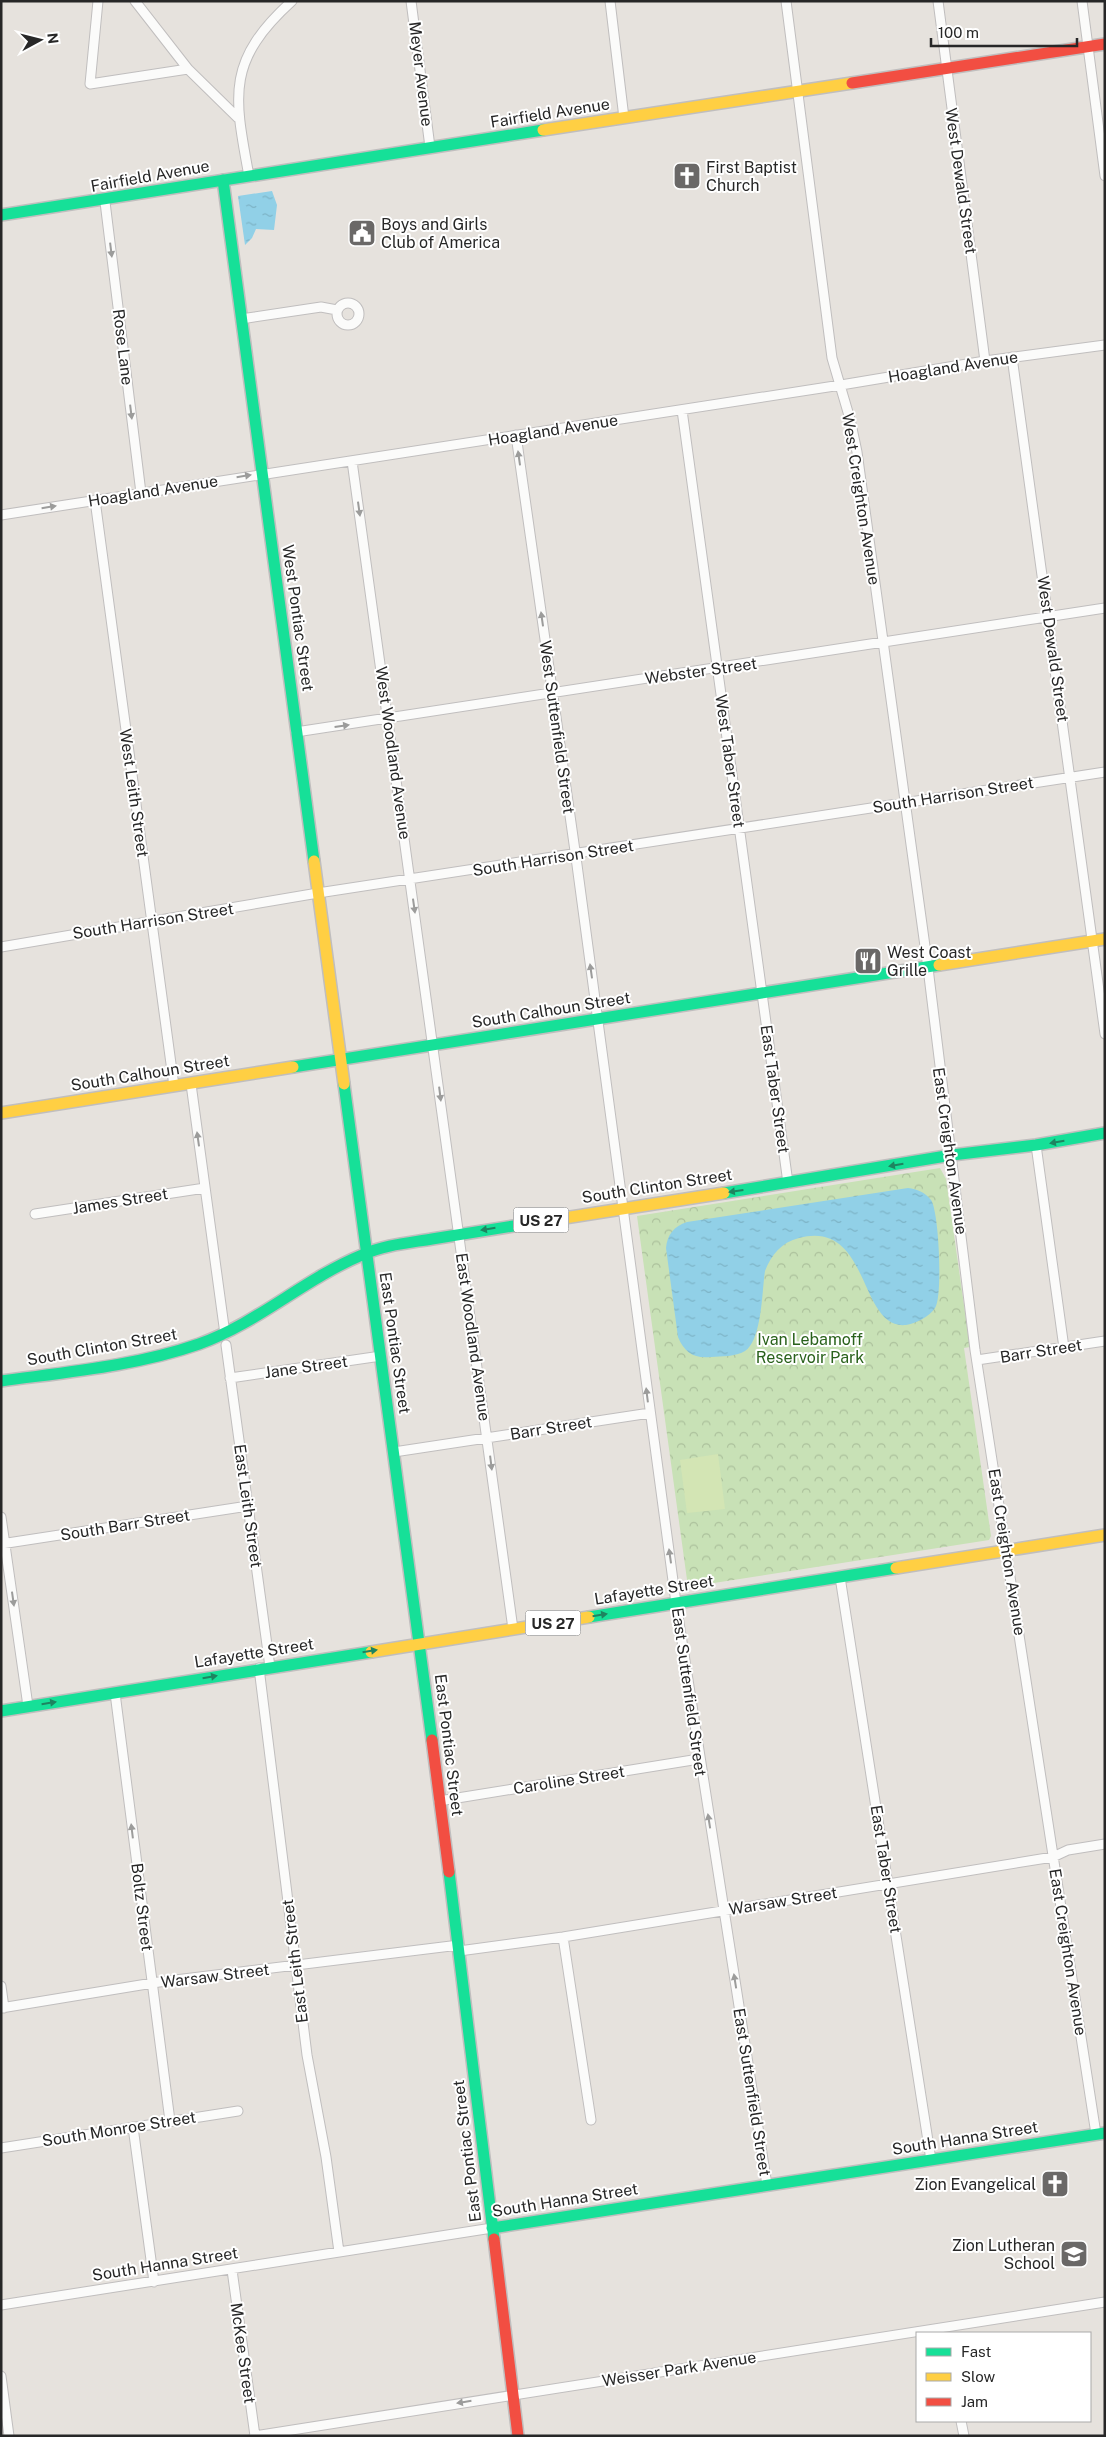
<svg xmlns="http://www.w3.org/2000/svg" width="1106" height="2437" font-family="'Public Sans',sans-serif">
  <defs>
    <pattern id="forest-crowns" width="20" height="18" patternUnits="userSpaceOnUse" patternTransform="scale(1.25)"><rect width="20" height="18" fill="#c8e1b6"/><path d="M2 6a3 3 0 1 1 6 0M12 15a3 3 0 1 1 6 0" fill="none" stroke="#acc19c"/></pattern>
    <pattern id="water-ripples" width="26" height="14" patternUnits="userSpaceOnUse" patternTransform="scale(1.25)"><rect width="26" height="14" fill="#91d0e7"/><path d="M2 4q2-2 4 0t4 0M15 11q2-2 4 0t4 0" fill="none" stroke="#7db3c6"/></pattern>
  </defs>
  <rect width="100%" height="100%" fill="#e6e2dd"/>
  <path fill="url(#forest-crowns)" d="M940,1168l6,11 24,168 -6,1 27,188 -2,4 -301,47 -51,-371z"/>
  <path fill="#d3e5b4" d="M718,1454l7,55 -38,4 -7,-53z"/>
  <path fill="url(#water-ripples)" d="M272,191l5,14 -3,25 -18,-1 -4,9 -7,7 -7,-49z
    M908,1188c9,1 17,4 23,12 8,11 12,97 4,108 -5,8 -20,16 -29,17 -48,5 -35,-106 -107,-87 -17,4 -28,17 -34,33 -3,19 -3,69 -20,80 -10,6 -23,5 -34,6 -17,2 -27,-5 -33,-20l-12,-89c1,-13 8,-22 21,-26z"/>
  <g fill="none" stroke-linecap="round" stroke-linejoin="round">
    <defs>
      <path id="street" d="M98,1l-8,83 98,-15 50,49
        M135,1l53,68
        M411,1l19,146
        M610,1l14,117
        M786,1l46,357 18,61 7,33 71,516 47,382 121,784
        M938,1l47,360
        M1082,1l23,175
        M249,176c-15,-81 -23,-115 43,-175
        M105,202l36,291
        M337 314a11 11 0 1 1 22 0a11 11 0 1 1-22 0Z
        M241,319l80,-12 16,3
        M1012,357l93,677
        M682,410l106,773
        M516,435l61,430 99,738 91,582
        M352,461l161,1168
        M95,500l79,586
        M1,515l840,-130 144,-24 120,-16
        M296,732l809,-124
        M1,947l317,-54 787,-121
        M191,1084l34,250
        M1036,1145l28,203
        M35,1214l170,-26
        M226,1345l44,322
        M977,1360l128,-19
        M230,1378l151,-22
        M394,1452l256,-39
        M1,1517l27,189
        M1,1544l247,-38
        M840,1577l91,583
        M259,1668l48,387 19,102 13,95
        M115,1693l55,428
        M439,1801l260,-42
        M563,1937l28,183
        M459,1951l104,-14 490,-80 15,-7 37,-6
        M1,1986l3,22
        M1,2008l158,-26 300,-37
        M133,2127l21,155
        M1,2148l237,-37
        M232,2270l23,166
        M1,2305l491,-77
        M1,2376l8,60
        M961,2421l3,15
        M254,2436l851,-134"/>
      <path id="fast" d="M223,180l91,681
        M1,215l542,-85
        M293,1067l646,-102
        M344,1084l88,656
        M724,1193l228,-38 84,-10 69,-12
        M1,1381c66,-9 135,-15 198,-37 59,-21 105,-65 163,-89 22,-10 46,-12 70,-16 31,-5 62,-10 94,-15
        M589,1617l307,-49
        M1,1711l370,-59
        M449,1872l45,367
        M492,2228l613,-95"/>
      <path id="slow" d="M543,130l309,-47
        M314,861l30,223
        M939,965l166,-26
        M1,1113l292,-46
        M526,1224l198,-31
        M896,1568l209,-33
        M371,1652l218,-35"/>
      <path id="jam" d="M852,83l253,-39
        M432,1740l17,132
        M494,2239l24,197"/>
    </defs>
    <use href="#street" stroke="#c0bebe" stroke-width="11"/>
    <use href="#fast" stroke="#c0bebe" stroke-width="14"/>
    <use href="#slow" stroke="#c0bebe" stroke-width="14"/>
    <use href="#jam" stroke="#c0bebe" stroke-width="14"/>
    <use href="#street" stroke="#fbfbfa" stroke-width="9"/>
    <use href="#fast" stroke="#16e098" stroke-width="11"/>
    <use href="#slow" stroke="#ffcf43" stroke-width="11"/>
    <use href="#jam" stroke="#f24e42" stroke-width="11"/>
  </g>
  <defs><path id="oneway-solid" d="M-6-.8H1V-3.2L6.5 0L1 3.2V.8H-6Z" transform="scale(1.25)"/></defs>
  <g fill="#9c9c9b">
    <use href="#oneway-solid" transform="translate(111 250) rotate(83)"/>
    <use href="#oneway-solid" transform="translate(131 412) rotate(83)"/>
    <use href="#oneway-solid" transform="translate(519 458) rotate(-98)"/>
    <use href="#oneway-solid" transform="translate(244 476) rotate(-9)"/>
    <use href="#oneway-solid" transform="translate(49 507) rotate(-9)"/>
    <use href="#oneway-solid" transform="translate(359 509) rotate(82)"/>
    <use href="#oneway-solid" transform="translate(542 619) rotate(-98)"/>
    <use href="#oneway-solid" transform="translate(342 726) rotate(-8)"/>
    <use href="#oneway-solid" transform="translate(414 906) rotate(82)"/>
    <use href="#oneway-solid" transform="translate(591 971) rotate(-98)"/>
    <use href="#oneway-solid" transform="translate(440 1094) rotate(83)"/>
    <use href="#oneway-solid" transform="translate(198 1139) rotate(-98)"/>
    <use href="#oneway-solid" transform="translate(647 1395) rotate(-97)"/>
    <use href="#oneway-solid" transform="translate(491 1463) rotate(83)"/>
    <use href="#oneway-solid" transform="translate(670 1556) rotate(-98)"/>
    <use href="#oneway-solid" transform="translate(13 1599) rotate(82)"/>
    <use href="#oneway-solid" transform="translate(709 1821) rotate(-99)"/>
    <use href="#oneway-solid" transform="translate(132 1831) rotate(-97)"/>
    <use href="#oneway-solid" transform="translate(735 1981) rotate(-99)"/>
    <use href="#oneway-solid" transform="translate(464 2402) rotate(171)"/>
  </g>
  <g fill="#1e8460">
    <use href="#oneway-solid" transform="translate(1057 1142) rotate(170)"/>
    <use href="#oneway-solid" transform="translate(896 1165) rotate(170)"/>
    <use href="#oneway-solid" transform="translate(736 1191) rotate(172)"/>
    <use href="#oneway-solid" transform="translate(488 1229) rotate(171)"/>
    <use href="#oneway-solid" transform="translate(600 1615) rotate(-9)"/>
    <use href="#oneway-solid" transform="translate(370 1651) rotate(-9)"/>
    <use href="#oneway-solid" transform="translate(210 1677) rotate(-10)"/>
    <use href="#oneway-solid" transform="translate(49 1703) rotate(-9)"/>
  </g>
  <defs>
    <symbol id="church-square" viewBox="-11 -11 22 22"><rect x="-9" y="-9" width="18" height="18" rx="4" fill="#6a6867" stroke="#fff"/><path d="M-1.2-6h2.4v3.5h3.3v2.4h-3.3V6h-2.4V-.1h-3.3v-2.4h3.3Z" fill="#fff"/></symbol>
    <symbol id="civic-square" viewBox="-11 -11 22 22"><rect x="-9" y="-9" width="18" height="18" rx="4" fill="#6a6867" stroke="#fff"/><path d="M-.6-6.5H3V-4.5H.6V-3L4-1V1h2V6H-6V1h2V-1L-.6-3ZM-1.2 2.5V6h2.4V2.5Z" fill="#fff"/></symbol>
    <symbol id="restaurant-square" viewBox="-11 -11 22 22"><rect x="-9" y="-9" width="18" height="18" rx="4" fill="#6a6867" stroke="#fff"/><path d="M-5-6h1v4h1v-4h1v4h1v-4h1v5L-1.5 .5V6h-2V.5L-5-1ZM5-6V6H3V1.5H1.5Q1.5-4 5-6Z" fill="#fff"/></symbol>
    <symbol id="school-square" viewBox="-11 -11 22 22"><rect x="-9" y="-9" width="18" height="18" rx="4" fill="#6a6867" stroke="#fff"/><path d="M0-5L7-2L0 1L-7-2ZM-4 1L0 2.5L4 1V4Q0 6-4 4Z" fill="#fff"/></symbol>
  </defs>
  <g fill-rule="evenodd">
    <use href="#church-square" x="671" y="160" width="32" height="32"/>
    <use href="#civic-square" x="346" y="217" width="32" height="32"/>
    <use href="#restaurant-square" x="852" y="945" width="32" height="32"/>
    <use href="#church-square" x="1039" y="2168" width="32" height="32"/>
    <use href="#school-square" x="1058" y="2238" width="32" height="32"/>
  </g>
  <g text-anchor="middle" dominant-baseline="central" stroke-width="4" stroke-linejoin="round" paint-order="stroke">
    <g fill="#fff" stroke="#686868" stroke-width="1">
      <rect x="513.5" y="1207.5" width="55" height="25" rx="4"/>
      <rect x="525.5" y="1610.5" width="55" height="25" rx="4"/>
    </g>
    <g font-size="15" font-weight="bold" fill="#272727">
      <text x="541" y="1220">US 27</text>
      <text x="553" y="1623">US 27</text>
    </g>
    <g font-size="16" fill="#272727" stroke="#fff">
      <text transform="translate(421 74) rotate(83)">Meyer Avenue</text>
      <text transform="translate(550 113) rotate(-9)">Fairfield Avenue</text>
      <text transform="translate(150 176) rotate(-10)">Fairfield Avenue</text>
      <text transform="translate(961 181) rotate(82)">West Dewald Street</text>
      <text transform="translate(123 347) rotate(83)">Rose Lane</text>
      <text transform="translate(953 367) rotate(-9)">Hoagland Avenue</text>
      <text transform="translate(553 430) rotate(-9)">Hoagland Avenue</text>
      <text transform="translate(153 491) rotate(-9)">Hoagland Avenue</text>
      <text transform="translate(861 499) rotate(81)">West Creighton Avenue</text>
      <text transform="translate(298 618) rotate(82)">West Pontiac Street</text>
      <text transform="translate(1053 649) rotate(82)">West Dewald Street</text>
      <text transform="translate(701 671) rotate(-8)">Webster Street</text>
      <text transform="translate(557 727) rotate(82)">West Suttenfield Street</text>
      <text transform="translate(393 753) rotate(82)">West Woodland Avenue</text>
      <text transform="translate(730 761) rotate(82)">West Taber Street</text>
      <text transform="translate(134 793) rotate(82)">West Leith Street</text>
      <text transform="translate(953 795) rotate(-9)">South Harrison Street</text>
      <text transform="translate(553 858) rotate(-9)">South Harrison Street</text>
      <text transform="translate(153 921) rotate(-9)">South Harrison Street</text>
      <text transform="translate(551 1010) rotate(-9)">South Calhoun Street</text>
      <text transform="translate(150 1073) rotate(-9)">South Calhoun Street</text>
      <text transform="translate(775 1089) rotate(82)">East Taber Street</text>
      <text transform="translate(950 1151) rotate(82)">East Creighton Avenue</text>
      <text transform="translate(657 1186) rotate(-9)">South Clinton Street</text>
      <text transform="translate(120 1201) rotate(-9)">James Street</text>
      <text transform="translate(473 1337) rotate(82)">East Woodland Avenue</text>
      <text transform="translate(395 1343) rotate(82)">East Pontiac Street</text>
      <text transform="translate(102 1347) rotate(-10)">South Clinton Street</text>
      <text transform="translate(1041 1351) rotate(-9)">Barr Street</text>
      <text transform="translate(306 1367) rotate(-8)">Jane Street</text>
      <text transform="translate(551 1428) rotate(-9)">Barr Street</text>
      <text transform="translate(248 1506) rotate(82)">East Leith Street</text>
      <text transform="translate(125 1525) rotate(-9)">South Barr Street</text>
      <text transform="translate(1007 1552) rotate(81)">East Creighton Avenue</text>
      <text transform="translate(654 1590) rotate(-9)">Lafayette Street</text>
      <text transform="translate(254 1653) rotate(-9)">Lafayette Street</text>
      <text transform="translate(689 1692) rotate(82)">East Suttenfield Street</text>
      <text transform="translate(449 1745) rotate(83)">East Pontiac Street</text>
      <text transform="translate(569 1780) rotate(-9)">Caroline Street</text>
      <text transform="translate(886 1869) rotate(81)">East Taber Street</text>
      <text transform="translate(783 1901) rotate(-9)">Warsaw Street</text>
      <text transform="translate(142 1907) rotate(83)">Boltz Street</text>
      <text transform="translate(1068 1952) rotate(81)">East Creighton Avenue</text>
      <text transform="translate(295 1961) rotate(-97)">East Leith Street</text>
      <text transform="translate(215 1976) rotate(-7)">Warsaw Street</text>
      <text transform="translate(752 2092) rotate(81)">East Suttenfield Street</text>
      <text transform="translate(119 2129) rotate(-9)">South Monroe Street</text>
      <text transform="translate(965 2138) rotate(-9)">South Hanna Street</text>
      <text transform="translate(467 2151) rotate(-97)">East Pontiac Street</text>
      <text transform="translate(565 2200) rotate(-9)">South Hanna Street</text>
      <text transform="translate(165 2264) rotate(-9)">South Hanna Street</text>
      <text transform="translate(243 2353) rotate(82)">McKee Street</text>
      <text transform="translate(679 2369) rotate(-9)">Weisser Park Avenue</text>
    </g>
    <g font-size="16" fill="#272727" stroke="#fff" text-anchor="start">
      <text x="706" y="167">First Baptist<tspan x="706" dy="18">Church</tspan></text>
      <text x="381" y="224">Boys and Girls<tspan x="381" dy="18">Club of America</tspan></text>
      <text x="887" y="952">West Coast<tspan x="887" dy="18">Grille</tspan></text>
      <text x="1036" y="2184" text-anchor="end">Zion Evangelical</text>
      <text x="1055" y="2245" text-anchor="end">Zion Lutheran<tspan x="1055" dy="18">School</tspan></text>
    </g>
    <g font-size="16" fill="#29611b" stroke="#fff">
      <text x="810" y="1339">Ivan Lebamoff<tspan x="810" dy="18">Reservoir Park</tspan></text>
    </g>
  </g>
  <rect width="1106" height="2437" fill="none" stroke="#272727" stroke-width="5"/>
  <rect x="916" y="2332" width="175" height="90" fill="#ffffff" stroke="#a9a9a9"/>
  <rect x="926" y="2348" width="25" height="8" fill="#16e098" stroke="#a9a9a9"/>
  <text x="961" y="2357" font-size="15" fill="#272727">Fast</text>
  <rect x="926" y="2373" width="25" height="8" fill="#ffcf43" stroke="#a9a9a9"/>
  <text x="961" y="2382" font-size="15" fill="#272727">Slow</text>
  <rect x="926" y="2398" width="25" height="8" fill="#f24e42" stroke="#a9a9a9"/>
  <text x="961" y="2407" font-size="15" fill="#272727">Jam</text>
  <g transform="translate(40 40) rotate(83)" stroke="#ffffff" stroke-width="4" paint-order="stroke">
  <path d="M0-4L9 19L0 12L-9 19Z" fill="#272727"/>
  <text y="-8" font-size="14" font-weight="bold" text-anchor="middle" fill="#272727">N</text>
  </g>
  <path d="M931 38v8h146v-8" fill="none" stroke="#272727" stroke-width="2.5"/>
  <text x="938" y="38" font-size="15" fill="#272727" stroke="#ffffff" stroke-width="4" paint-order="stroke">100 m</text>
</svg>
